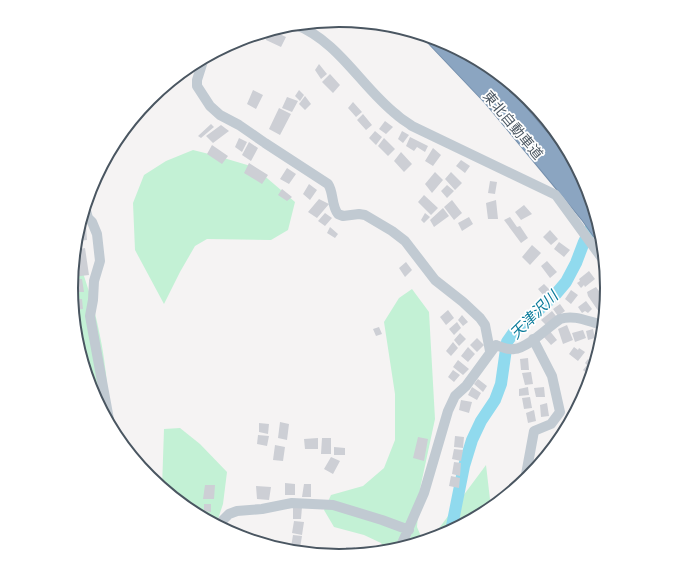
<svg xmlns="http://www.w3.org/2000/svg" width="678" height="576" font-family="'DM Sans','Noto Sans JP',sans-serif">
  <rect width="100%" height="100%" fill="#f5f3f3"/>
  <path fill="#c3f1d5" d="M193,150l24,6 37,11 41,35 -7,28 -17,10 -64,-1 -12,7 -15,26 -16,32 -29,-54 -2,-47 11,-28 22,-14z
    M75,252c15,36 27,83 31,122 2,17 2,33 3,50l-18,-34 -15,-50 -5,-52z
    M412,289l17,23 6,107 -15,70 -3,38 6,14 -37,10 -5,-8 -17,-8 -30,-8 -10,-17 7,-15 32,-9 21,-18 11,-28v-46l-11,-72 15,-24z
    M180,428l20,16 27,28 -4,32 -7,21 -26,-14 -28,-23 2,-59z
    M486,465l5,43 -50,28 -10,3z"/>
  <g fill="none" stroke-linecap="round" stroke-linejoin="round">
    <path stroke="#90daee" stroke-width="12" d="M451,531l13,-65 8,-26 9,-19 14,-21 6,-16 6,-42 7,-10 41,-37 11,-13 10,-19 8,-21 12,-25"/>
  </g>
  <path fill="#cdcfd5" d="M271,30l15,7 -5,10 -15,-7 2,-9z
    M319,64l8,10 -6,5 -6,-9z
    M330,74l10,11 -7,8 -11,-11z
    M253,90l10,5 -7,14 -9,-5z
    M299,90l5,5 -4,6 -5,-5z
    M305,96l6,8 -6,6 -6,-6z
    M287,97l11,4 -6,11 -10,-4z
    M353,102l9,10 -6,5 -8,-9z
    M279,108l12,6 -11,21 -11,-6z
    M363,114l9,11 -6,5 -9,-10z
    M385,121l8,6 -7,7 -7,-5z
    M211,124l3,3 -13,11 -3,-2z
    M221,125l8,6 -16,12 -7,-7z
    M375,131l7,6 -6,8 -7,-7z
    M402,131l7,4 -6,8 -5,-4z
    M410,137l18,9 -3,6 -8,-5 -3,4 -8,-5z
    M239,138l8,4 -5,10 -7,-5z
    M384,138l11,11 -7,7 -10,-10z
    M249,142l9,6 -7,13 -9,-6z
    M212,145l16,11 -6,8 -15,-10z
    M433,148l8,7 -8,11 -8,-5z
    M401,152l11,12 -8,8 -10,-11z
    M461,160l9,6 -5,7 -9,-7z
    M249,163l19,12 -6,9 -18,-11z
    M287,168l9,6 -7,10 -9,-5z
    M435,172l8,8 -11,13 -7,-9z
    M451,172l11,11 -7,7 -10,-11z
    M490,181l7,1 -2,12 -7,-1z
    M309,184l8,6 -7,10 -7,-6z
    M447,185l7,6 -7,7 -6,-7z
    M282,189l10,8 -5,4 -9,-6z
    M424,195l14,13 -7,7 -13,-13z
    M319,199l10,5 -12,14 -9,-6z
    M452,200l10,13 -8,7 -10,-13z
    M496,200l2,19h-10l-2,-16z
    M524,205l8,9 -11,6 -6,-8z
    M443,208l6,8 -15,11 -4,-7z
    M325,213l7,5 -7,8 -7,-5z
    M425,213l5,4 -6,6 -3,-3z
    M469,217l4,7 -11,7 -4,-8z
    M510,217l7,10 3,-1 8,12 -7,5 -17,-23z
    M86,225l1,15 -9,1 -1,-7 2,-8z
    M330,227l8,7 -3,4 -8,-5z
    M550,230l8,9 -7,6 -8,-8z
    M559,242l11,8 -6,7 -10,-8z
    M532,245l9,8 -11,12 -8,-8z
    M85,248l4,27 -17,2 3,-27z
    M547,261l10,11 -7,6 -9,-12z
    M406,262l6,8 -7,7 -6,-9z
    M589,271l6,8 -10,8 -1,-2 -3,3 -4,-5 3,-2 -1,-2z
    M72,279h10l2,13h-11z
    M544,284l6,6 -6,6 -6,-7z
    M596,287l10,14 -1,11 -4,3 -13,-19 -1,-4z
    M571,290l7,5 -7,9 -6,-5z
    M74,299h8l1,10 -8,1z
    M586,301l6,8 -4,4 -3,-2 -3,2 -4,-6z
    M560,304l5,7 -7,5 -5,-7z
    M448,310l6,8 -8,7 -6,-8z
    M552,311l4,5 -10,9 -5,-5z
    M462,315l6,7 -5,4 -5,-6z
    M457,322l4,6 -7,7 -5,-6z
    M567,325l6,15 -10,4 -5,-15z
    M379,327l3,7 -6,2 -3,-7z
    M593,329l2,9 -7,2 -2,-9z
    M549,330l8,10 -6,5 -8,-9z
    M583,330l3,8 -11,4 -3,-9z
    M460,333l6,6 -7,7 -5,-6z
    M477,338l7,7 -7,7 -7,-7z
    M453,342l5,6 -7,8 -5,-5z
    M468,347l7,7 -7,8 -7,-6z
    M574,347l4,3 1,-2 6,4 -7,9 -9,-7z
    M528,358l1,12h-8l-1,-11z
    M588,359l6,4 2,-2 -5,16 -8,-7 4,-5 -2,-2z
    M458,360l11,9 -6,6 -10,-8z
    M453,370l7,5 -6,7 -6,-5z
    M531,372l2,12 -8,1 -3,-12z
    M478,379l9,7 -4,6 -9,-8z
    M472,387l9,6 -4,7 -9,-5z
    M528,387l1,8 -10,1v-7z
    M544,387l1,10h-9l-2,-9z
    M530,397l2,11 -8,1 -2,-11z
    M461,400l11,2 -3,11 -10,-3z
    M547,403l2,13 -8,1 -1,-12z
    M534,410l2,11 -8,2 -2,-10z
    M280,422l9,2 -2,16 -9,-2z
    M259,423l10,1 -1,10 -9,-2z
    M258,435l11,1 -2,10 -10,-2z
    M455,436l9,1 -1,11 -9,-1z
    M418,437l10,2 -4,22 -11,-3z
    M318,438v11h-13l-1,-10z
    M322,438h9v16h-10z
    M275,445l10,2 -2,14 -10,-1z
    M334,447l11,1v7h-11z
    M454,449l9,1 -2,11 -9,-2z
    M331,457l9,4 -7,13 -9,-5z
    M454,462l7,1 -1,13 -8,-2z
    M451,476l9,2 -1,10 -10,-2z
    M285,483l10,1v11h-10z
    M304,484h7v13h-9z
    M205,485h10l-1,14h-11z
    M256,486l15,1 -2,13 -12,-1z
    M204,504h7v8l-7,-1z
    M293,506l9,1 -1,12h-8z
    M294,521l10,1 -2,13 -10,-2z
    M293,535l9,1 -2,12 -9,-1z
    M346,547h9v7l-9,1z
    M372,547v6l-8,1 -1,-6z"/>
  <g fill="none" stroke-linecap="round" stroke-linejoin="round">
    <defs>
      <path id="highway" d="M434,38l58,61 96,116 14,20
        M465,53l36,37 40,47 51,65"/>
    </defs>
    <use href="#highway" stroke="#7690ad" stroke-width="17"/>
    <path stroke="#c1cad2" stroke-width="10" d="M294,24c45,17 67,63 103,91 4,4 10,7 15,11l144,69 48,66
      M204,58l-7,22v6l13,20 10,9 19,10 26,18 63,41c6,9 3,21 10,30l5,2 16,-2 6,1 27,16 13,10 30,39 28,22 17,16 5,7 5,26
      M85,207l3,11 4,4 5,12 3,27 -6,20 -1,19 -3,16 20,109
      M597,357l2,-6
      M525,480l9,-49 17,-7 9,-12 -8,-36 -19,-37
      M219,526l4,-6 6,-6 8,-3 25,-2 30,-6 41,2 49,15 27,10
      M400,548l24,-55 24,-82 7,-15 11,-10 30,-41c5,2 12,5 18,4 14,-1 34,-22 46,-30 15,-5 29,3 43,6"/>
    <use href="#highway" stroke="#8ba5c1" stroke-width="15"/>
  </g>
  <g text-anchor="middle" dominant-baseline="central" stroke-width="3.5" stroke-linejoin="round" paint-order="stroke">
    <g font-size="14" fill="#4a5661" stroke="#fff">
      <text transform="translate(513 125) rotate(50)">東北自動車道</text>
    </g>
    <g font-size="15" font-style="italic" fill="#0c7c9b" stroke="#fff">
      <text transform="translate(534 315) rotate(-45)">天津沢川</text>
    </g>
  </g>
  <path d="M0 0H678V576H0ZM78 288a261 261 0 1 1 522 0a261 261 0 1 1-522 0Z" fill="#fff" fill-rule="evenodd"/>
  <path fill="none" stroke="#4a5661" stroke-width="2" d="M78 288a261 261 0 1 1 522 0a261 261 0 1 1-522 0Z"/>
</svg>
